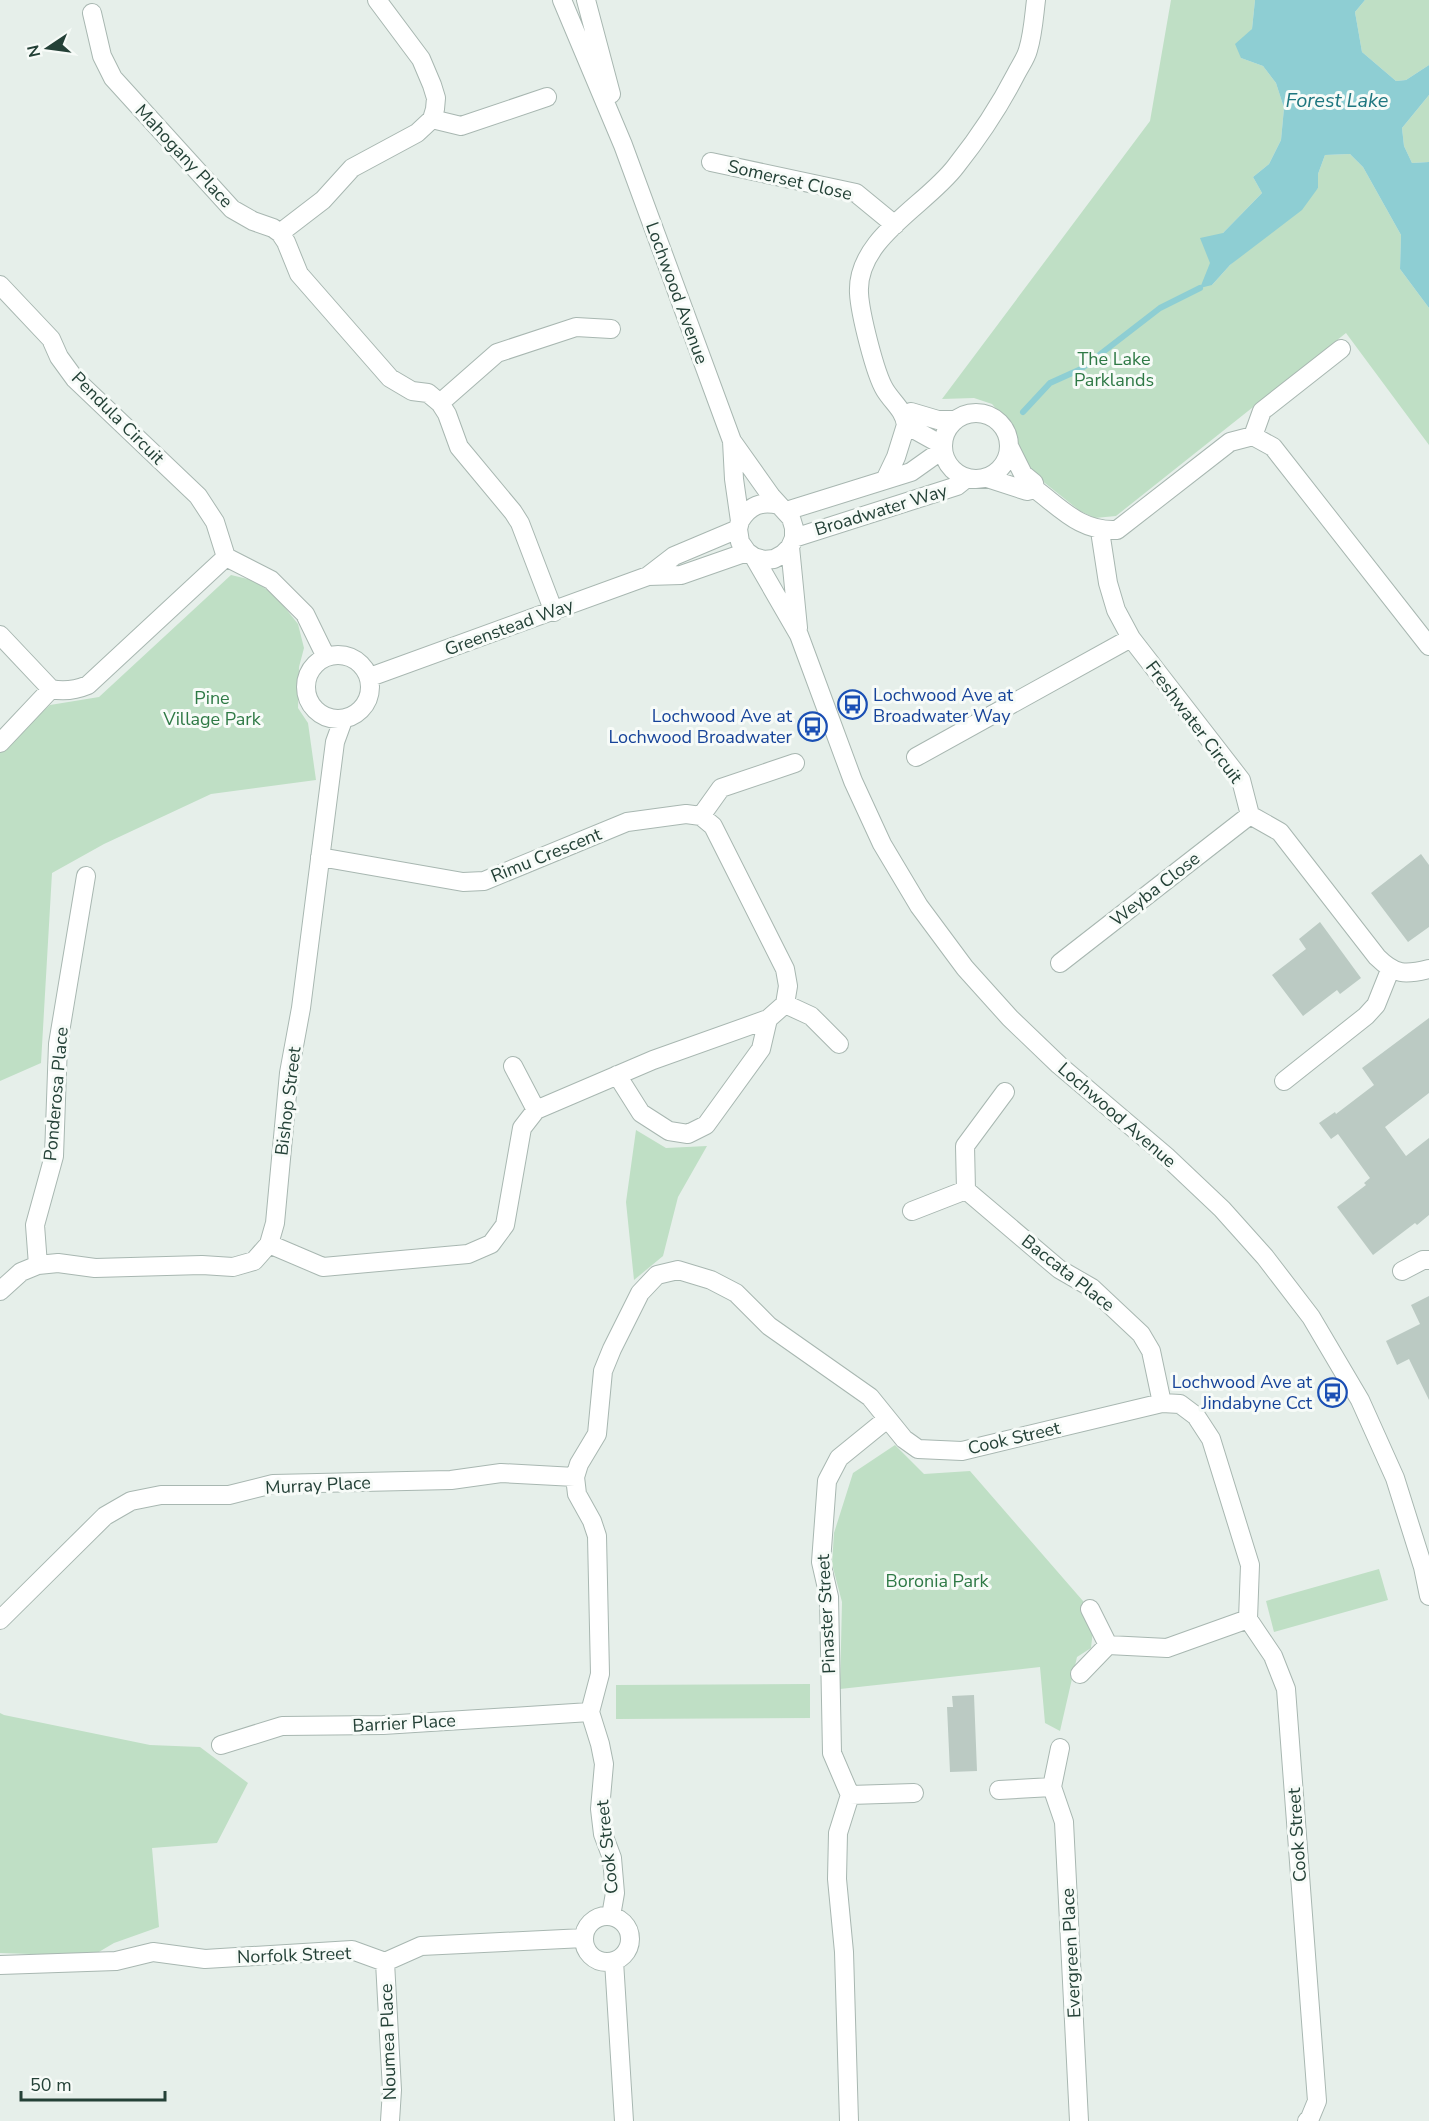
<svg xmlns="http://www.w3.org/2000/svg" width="1429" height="2121" font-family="'Nunito Sans',sans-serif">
  <rect width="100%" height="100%" fill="#e6efea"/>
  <path fill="#bfdfc5" d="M1171,0h84l-3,29 -11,29 22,8 13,17 8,25 -3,32 -12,24 -16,13 9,16 -39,40 -13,30 2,22 18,-20 88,-77v-14l7,-19 25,-1 13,13 38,68 -1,34 29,39v137l-83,-112 -230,183 -21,2 -15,-7 -49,-39 -14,-21 -6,-25 -19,-22 -18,-6 -32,1 208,-278z
    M1365,0h64v65l-23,15 -10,1 -34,-29 -7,-40z
    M1429,95v67l-17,1 -8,-17 -2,-18z
    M231,575l21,5 23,15 23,29 6,24 -5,19 -1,41 10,15 8,57 -105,14 -107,50 -52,29 -11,190 -41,18v-332l50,-44 49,-8z
    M636,1130l30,18 41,-2 -29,51 -15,59 -29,24 -8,-78z
    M895,1445l29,29 46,-3 113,130 10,29 -2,18 -14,9 -17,74 -15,-8 -5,-56 -200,22 2,-87 -10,-38 2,-31 19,-60z
    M1379,1569l9,31 -114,32 -8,-31z
    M810,1684v34l-194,1v-34z
    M0,1713l4,2 146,30 50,2 48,36 -31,60 -65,5 7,79 -45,16 -22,13 -92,-3z"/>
  <path fill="#8eced3" d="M1255,0h110l-10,12 7,40 34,29 10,-1 23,-15v30l-27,33 2,18 8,17 17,-1v146l-29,-39 1,-34 -38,-68 -13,-13 -25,1 -7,19v14l-16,22 -72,55 -18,20 -12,3 10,-25 -10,-25 23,-5 39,-40 -9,-16 16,-13 12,-24 3,-32 -8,-25 -13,-17 -22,-8 -6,-14 17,-15z"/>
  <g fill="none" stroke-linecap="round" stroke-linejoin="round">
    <path stroke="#8eced3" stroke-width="6" d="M1023,412l27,-29 31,-14 79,-61 40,-20"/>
  </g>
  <path fill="#bbcac3" d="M1421,854l8,11v62l-21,15 -37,-49z
    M1320,922l41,56 -21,16 -3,-4 -34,26 -31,-41 34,-26 -7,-10z
    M1429,1018v75l-44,34 21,29 23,-18v77l-12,10 -2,-2 -42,32 -36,-48 29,-22 -2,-2 6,-5 -32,-44 -7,5 -12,-16 16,-11 1,2 38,-29 -12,-17z
    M1429,1296v104l-20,-41 -12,6 -11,-24 34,-17 -9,-19z
    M974,1695l3,76 -27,1 -3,-65h6l-1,-11z"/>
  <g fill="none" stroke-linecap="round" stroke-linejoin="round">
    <defs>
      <path id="minor" d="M562,0l61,145 109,296 39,55 20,22 3,10v10l-4,9 -7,7 -9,5 -10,1 -10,-3 -7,-5 -7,-10 -2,-13 2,-8 -6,-42 -2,-38
        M586,0l25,94
        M92,13l10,43 11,22 119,131 21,12 20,7 7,5 6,9 13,32 91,104 22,13 16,2 12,10 7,11 12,33 54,65 7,11 34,89
        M432,119l29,7 86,-29
        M711,162l145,31 39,32
        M280,233l43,-33 29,-32 65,-35 15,-14 3,-10 1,-11 -4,-13 -11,-26 -44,-59
        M0,285l51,54 8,18 16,22 123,117 17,26 11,35 45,23 34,34 21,43
        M440,403l57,-50 79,-26 35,2
        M943 446a33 33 0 1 1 66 0a33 33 0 1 1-66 0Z
        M905,415l6,-3 27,8h16
        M1253,436l9,-25 79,-62
        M942,445l-36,-20c-2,-15 -13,-22 -21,-35 -10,-16 -25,-77 -26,-97 -3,-55 68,-88 97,-127 23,-29 43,-59 60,-92 4,-8 10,-16 12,-24 5,-16 6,-34 8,-50
        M1009,446l14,28 11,9 1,6c27,20 46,43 82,41l113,-88 23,-6 20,11 156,199
        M987,478l40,13 8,-2
        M885,480l11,-23 10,-32
        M786,511l125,-39 31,-22
        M740,521c10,-16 21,-20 39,-16
        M1100,531l8,52 8,27 15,28 110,142 9,35 30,17 97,125c18,18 28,18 52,12
        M794,538l163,-52 10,-8
        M790,547l8,81
        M754,557l45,78 54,146 29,63 37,62 46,62 45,50 49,47 107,91 56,53 43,48 46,60 49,83 35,78 28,89 6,29
        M648,576l33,-1 66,-23
        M0,635l51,54c13,3 25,1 37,-4l138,-128
        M306 687a32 32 0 1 1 64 0a32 32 0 1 1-64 0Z
        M370,677l278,-101 26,-20 64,-27
        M0,743l51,-54
        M916,757l215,-119
        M701,816l20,-28 74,-25
        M1060,963l190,-148
        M785,1004l26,12 28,28
        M513,1066l23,44
        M617,1075l24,38 28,18 19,3 18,-9 55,-76 7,-30
        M1284,1081l82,-65 10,-11 14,-35
        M1005,1092l-40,54 1,44 93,79 33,19 49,46 10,17 11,52
        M912,1211l54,-21
        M269,1244l54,23 145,-13 23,-10 14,-19 17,-97 14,-18 117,-50 115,-41 17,-15 3,-18 -3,-17 -72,-143 -12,-10 -15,-2 -59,8 -143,59 -21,1 -143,-25
        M38,1265l20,-2 37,5 107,-3 31,2 21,-6 15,-17 6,-21 14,-150 12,-65 34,-266 8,-22
        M1402,1271l21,-11h6
        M0,1291l21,-19 17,-7 -3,-40 19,-69 4,-112 28,-168
        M0,1620l105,-104 26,-15 30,-6h68l44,-11 178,-4 50,-7 74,4
        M1108,1645l59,3 81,-29
        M1080,1674l28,-29 -18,-36
        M221,1745l61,-19 101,-1 207,-13
        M1060,1748l-8,39 12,35 15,299
        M999,1790l53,-3
        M850,1795l64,-2
        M584 1939a23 23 0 1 1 46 0a23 23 0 1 1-46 0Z
        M611,1916l4,-23 -3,-35 -9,-24 -3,-25 4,-45 -4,-20 -10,-32 10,-38 -3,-138 -5,-15 -15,-27 -2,-17 4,-13 18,-30 6,-63 9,-22 28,-56 17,-18 21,-5 33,10 25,13 33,33 101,71 34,42 14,10 44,2 200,-48 18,1 16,12 15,23 39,126 -2,54 25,37 13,33 31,412 -7,17 -3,3
        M614,1961l10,160
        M385,1962l7,128 -2,31
        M0,1965l116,-4 37,-9 52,7 147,-9 33,12 36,-16 163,-8
        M849,2121l-5,-169 -7,-73 1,-46 12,-38 -18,-42 -3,-156 -8,-35 6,-81 12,-23 48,-39"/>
    </defs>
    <use href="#minor" stroke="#a8b7b1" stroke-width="20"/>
    <use href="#minor" stroke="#fff" stroke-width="18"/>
  </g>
  <defs>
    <symbol id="bus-ring" viewBox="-11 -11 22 22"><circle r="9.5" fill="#f7fbf8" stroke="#1a4fb4" stroke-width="1.5"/><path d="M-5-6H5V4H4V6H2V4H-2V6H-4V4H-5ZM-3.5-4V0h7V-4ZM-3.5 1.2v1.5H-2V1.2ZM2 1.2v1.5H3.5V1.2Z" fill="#1a4fb4"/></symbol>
  </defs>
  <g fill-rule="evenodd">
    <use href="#bus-ring" x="836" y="688" width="33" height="33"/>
    <use href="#bus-ring" x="796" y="710" width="33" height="33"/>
    <use href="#bus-ring" x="1316" y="1376" width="33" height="33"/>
  </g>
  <g text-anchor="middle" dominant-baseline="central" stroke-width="6" stroke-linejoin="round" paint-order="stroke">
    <g font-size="18" fill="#244137" stroke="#f7fbf8">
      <text transform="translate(184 156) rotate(47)">Mahogany Place</text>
      <text transform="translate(790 180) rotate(13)">Somerset Close</text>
      <text transform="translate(677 293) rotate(70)">Lochwood Avenue</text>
      <text transform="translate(118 418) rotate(45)">Pendula Circuit</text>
      <text transform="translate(881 510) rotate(-17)">Broadwater Way</text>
      <text transform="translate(509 627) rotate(-20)">Greenstead Way</text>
      <text transform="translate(1194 722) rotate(53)">Freshwater Circuit</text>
      <text transform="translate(546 855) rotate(-22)">Rimu Crescent</text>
      <text transform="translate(1155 889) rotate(-38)">Weyba Close</text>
      <text transform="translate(56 1094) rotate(-85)">Ponderosa Place</text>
      <text transform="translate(288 1101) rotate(-83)">Bishop Street</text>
      <text transform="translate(1117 1115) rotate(41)">Lochwood Avenue</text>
      <text transform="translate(1068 1273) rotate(38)">Baccata Place</text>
      <text transform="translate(1014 1438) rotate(-13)">Cook Street</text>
      <text transform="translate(318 1485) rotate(-3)">Murray Place</text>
      <text transform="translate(826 1614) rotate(-93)">Pinaster Street</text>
      <text transform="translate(404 1723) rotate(-3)">Barrier Place</text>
      <text transform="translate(1297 1835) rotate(-94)">Cook Street</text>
      <text transform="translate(607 1847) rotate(-96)">Cook Street</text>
      <text transform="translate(1071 1953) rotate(-93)">Evergreen Place</text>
      <text transform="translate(294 1955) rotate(-2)">Norfolk Street</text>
      <text transform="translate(388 2042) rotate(-92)">Noumea Place</text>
    </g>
    <g font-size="18" fill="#2e7945" stroke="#f7fbf8">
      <text x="1114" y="359">The Lake<tspan x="1114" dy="21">Parklands</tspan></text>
      <text x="212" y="698">Pine<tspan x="212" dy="21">Village Park</tspan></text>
      <text x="937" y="1581">Boronia Park</text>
    </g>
    <g font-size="18" fill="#164399" stroke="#f7fbf8" text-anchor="end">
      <text x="873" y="695" text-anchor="start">Lochwood Ave at<tspan x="873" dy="21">Broadwater Way</tspan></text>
      <text x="792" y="716">Lochwood Ave at<tspan x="792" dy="21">Lochwood Broadwater</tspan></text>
      <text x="1312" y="1382">Lochwood Ave at<tspan x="1312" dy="21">Jindabyne Cct</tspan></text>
    </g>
    <g font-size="20" font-style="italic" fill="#1d767f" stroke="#f7fbf8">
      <text x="1337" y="100">Forest Lake</text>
    </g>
  </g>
  <g transform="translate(48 48) rotate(257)" stroke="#f7fbf8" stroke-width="4.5" paint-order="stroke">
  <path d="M0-4.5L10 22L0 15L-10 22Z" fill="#244137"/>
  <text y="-9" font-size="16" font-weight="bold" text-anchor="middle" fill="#244137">N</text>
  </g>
  <path d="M21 2091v9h144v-9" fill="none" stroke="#244137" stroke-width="3"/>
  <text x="30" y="2091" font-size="18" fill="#244137" stroke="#f7fbf8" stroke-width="4.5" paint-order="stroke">50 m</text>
</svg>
